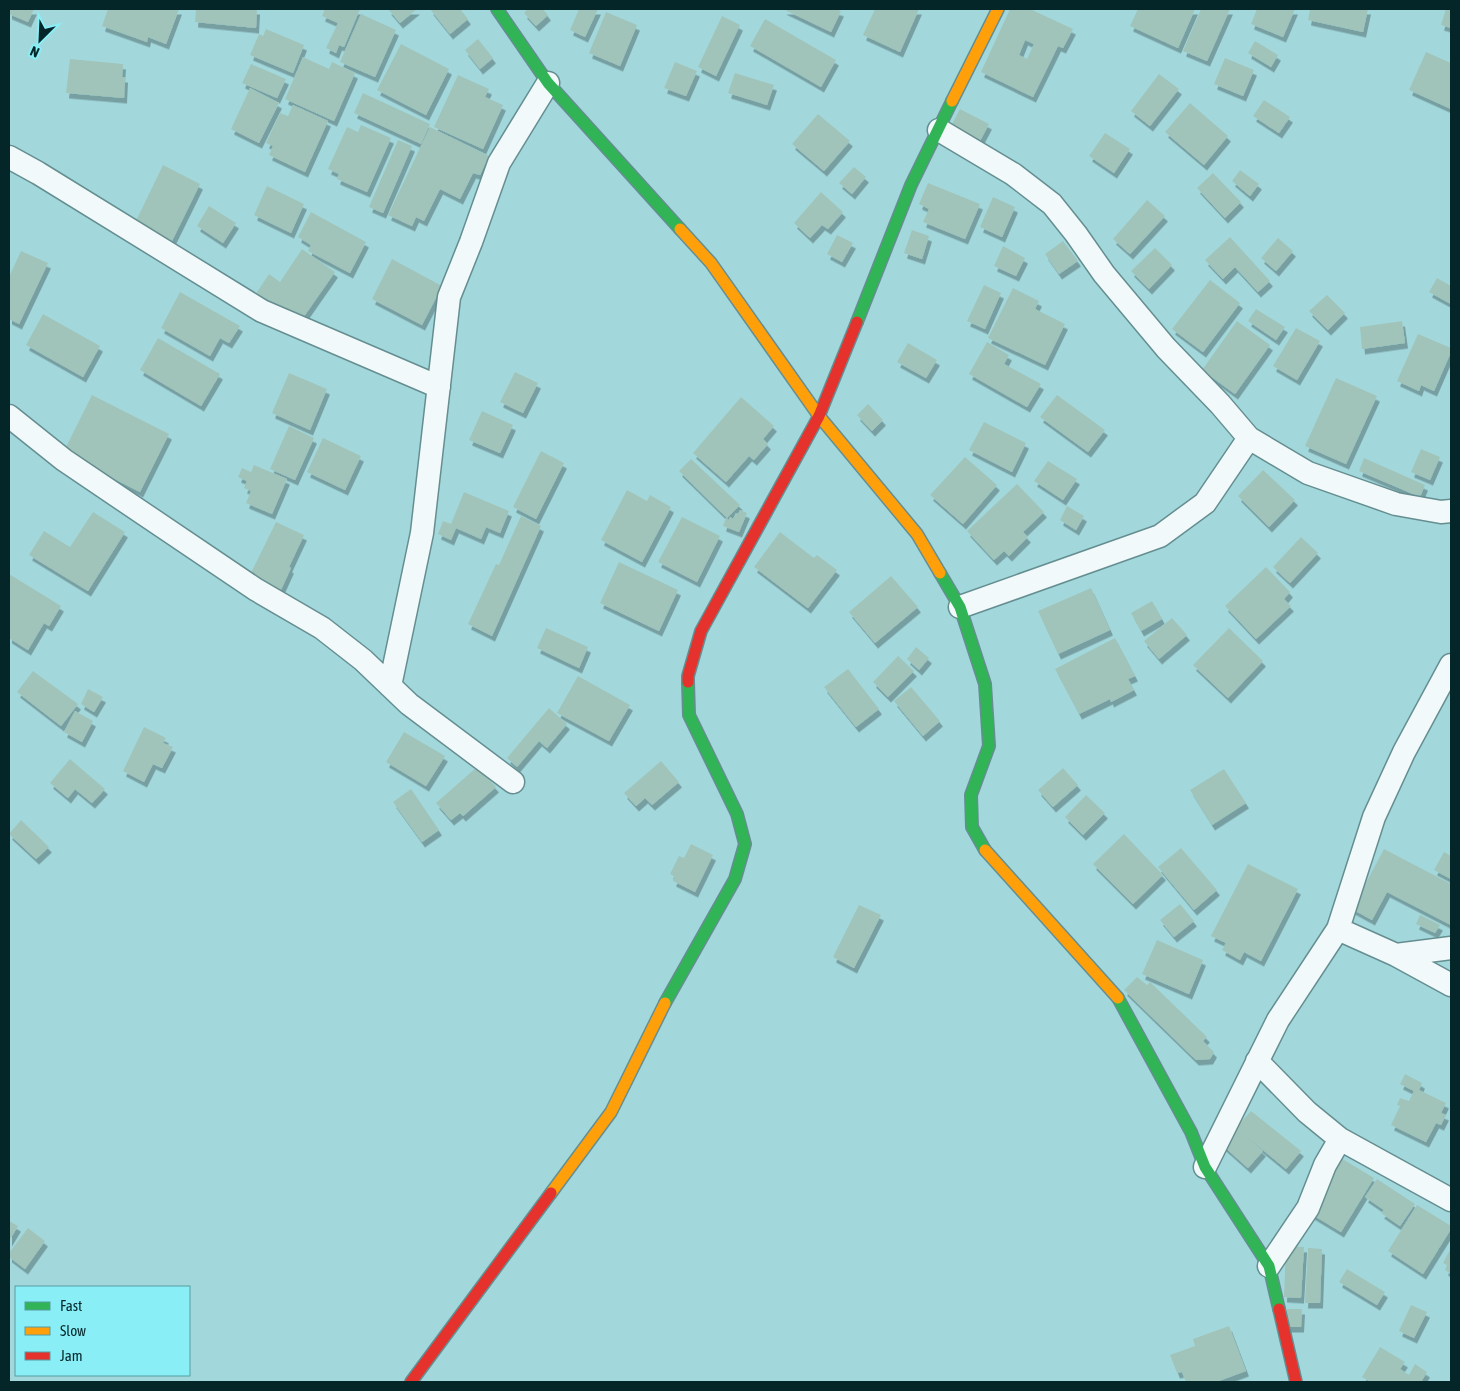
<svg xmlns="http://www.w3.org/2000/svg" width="1460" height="1391" font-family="'Asap Condensed',sans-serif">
  <defs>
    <filter id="shadow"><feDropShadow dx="3" dy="5.5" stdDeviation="0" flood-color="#0004"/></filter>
  </defs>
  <rect width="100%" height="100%" fill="#a2d8dc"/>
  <path fill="#a1c4ba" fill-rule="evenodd" filter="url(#shadow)" d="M9,9h25l-6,13 -19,-8z
    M108,9h71l-13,35 -18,-7 -1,5 -45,-16z
    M196,9h61l-1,19 -61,-6z
    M325,9h35l-16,38 -5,-2 -3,8 -10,-5 12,-25 -16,-7z
    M388,9h29l-17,14z
    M430,9h30l8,10 -18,15z
    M528,9h15l5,6 -12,11 -12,-13z
    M579,9h19l-13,28 -15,-7z
    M783,9h52l6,2 -10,21z
    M875,9h44l-19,43 -37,-17z
    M1010,9h20l43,20 -10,19 -5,-2 -25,51 -52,-25zM1025,40l9,4 -7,15 -8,-4z
    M1138,9h57l-17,39 -48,-22z
    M1201,9h29l-23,52 -24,-10z
    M1257,9h38l-12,28 -32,-13z
    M1310,9h58l-5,23 -55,-12z
    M1446,9h5v19l-10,-3z
    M606,12l31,13 -17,41 -31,-13z
    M361,14l35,16 -21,47 -35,-15z
    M722,16l18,9 -24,51 -18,-9z
    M765,19l71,41 -15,27 -71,-41z
    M266,29l38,16 -11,28 -43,-18 9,-21 4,2z
    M478,39l15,19 -13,11 -15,-19z
    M1255,41l23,14 -7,12 -23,-14z
    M401,44l48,25 -23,46 -49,-25z
    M1426,52l25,11v46l-42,-19z
    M303,57l26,12 3,-7 23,11 -21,48 -49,-22z
    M1225,58l29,12 -11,26 -29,-12z
    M70,59l53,5 -1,13h3l-1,21 -58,-5z
    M675,62l22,9 -11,25 -22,-8z
    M251,64l35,15 -9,19 -35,-15z
    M735,73l39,12 -7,20 -39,-12z
    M1159,74l20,15 -29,37 -19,-15z
    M458,75l31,14 -4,8 18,8 -20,44 -49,-22z
    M250,88l29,15 -20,40 -28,-14z
    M363,93l67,31 -9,20 -67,-31z
    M1264,100l26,17 -11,16 -26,-17z
    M1190,103l38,33 -24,29 -39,-33z
    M293,105l35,16 -23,51 -36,-17 4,-9 -7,-3 14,-30 8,3z
    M960,109l29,15 -9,17 -29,-15z
    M818,114l32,27 -26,30 -32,-27z
    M361,125l30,13 -24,54 -30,-13 2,-5 -11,-5 19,-42 11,5z
    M430,127l59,29 -9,19 -7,-2 -13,26 -20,-10 -16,32 -8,-4 -4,9 -24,-11z
    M1105,133l25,16 -16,24 -25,-17z
    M398,140l14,6 -29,67 -14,-6z
    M163,165l37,19 -29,59 -37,-18z
    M854,167l12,10 -14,17 -13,-11z
    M1240,170l19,14 -9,12 -18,-15z
    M1213,173l28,29 -16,16 -28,-30z
    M928,183l52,21 -15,35 -42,-17 6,-13 -10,-5z
    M267,186l37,18 -13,29 -37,-18z
    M821,192l22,20 -15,17 -6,-4 -12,13 -16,-15z
    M993,197l22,10 -13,30 -22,-10z
    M1147,200l18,16 -35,38 -17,-15z
    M209,206l27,17 -13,20 -26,-17z
    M311,212l55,30 -16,31 -42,-22 3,-6 -13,-8z
    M912,230l17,6 -7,23 -18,-6z
    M837,235l16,8 -11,19 -15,-8z
    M1230,237l40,44 -12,11 -23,-25 -12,12 -18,-19z
    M1278,238l15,13 -17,20 -15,-13z
    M1063,241l15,20 -19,13 -14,-20z
    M1003,246l22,12 -9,18 -22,-10z
    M1155,248l17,17 -23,24 -18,-18z
    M302,249l33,23 -37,53 -43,-30 14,-21 11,8z
    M21,251l27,12 -29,61 -10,-5v-42z
    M392,259l50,27 -20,39 -50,-26z
    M1437,278l14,8v18l-22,-12z
    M1210,280l30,23 -37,49 -31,-23z
    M984,285l17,8 -16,36 -18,-8z
    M1013,288l26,13 -4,8 30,15 -20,41 -57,-27z
    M180,292l60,34 -11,17 -9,-5 -10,18 -49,-28z
    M1327,295l18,18 -17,17 -19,-19z
    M1256,309l29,18 -9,13 -28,-19z
    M43,314l57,32 -17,31 -57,-32z
    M1237,321l33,24 -35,49 -33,-24z
    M1402,321l3,22 -43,6 -2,-22z
    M1296,328l24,13 -23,39 -24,-14z
    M1418,334l33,14v4l-17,39 -13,-6 -2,6 -22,-10z
    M158,338l62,36 -19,32 -61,-36z
    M987,342l22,13 -5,9 37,20 -14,23 -58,-33z
    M908,343l29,17 -11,18 -29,-16z
    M515,372l23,11 -15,30 -23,-11z
    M289,373l38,16 -17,41 -38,-17z
    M1336,378l41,18 -31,68 -41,-18z
    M92,395l77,39 -29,58 -77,-39z
    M1057,395l48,35 -17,22 -48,-35z
    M741,397l33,29 -11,13 5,5 -14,16 -5,-4 -23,26 -33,-29z
    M868,404l15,16 -11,11 -15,-16z
    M482,411l31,14 -13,28 -31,-13z
    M984,422l42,21 -14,29 -43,-22z
    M289,426l25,12 -19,42 -25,-11z
    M323,438l38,18 -16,34 -38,-18z
    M1421,449l19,8 -10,23 -19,-8z
    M541,451l23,12 -28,56 -23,-12z
    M965,457l32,28 -34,39 -33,-29z
    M1364,458l61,27 -5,12 -61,-26z
    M691,459l49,46 -13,13 -48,-47z
    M1048,461l29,18 -14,21 -29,-19z
    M254,465l33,14 -15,35 -26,-11 5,-12 -7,-3 3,-7 -9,-4 4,-9 9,4z
    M1263,470l32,30 -26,27 -31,-31z
    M1017,484l27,28 -21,20 5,5 -19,19 -5,-5 -10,9 -27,-29z
    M627,490l20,11 3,-6 21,12 -29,55 -41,-22z
    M464,492l45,19 -9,22 -14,-6 -5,12 -25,-11 -5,12 -13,-6 5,-13 8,3z
    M1067,506l17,10 -8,14 -16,-10z
    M740,510l7,3 -8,19 -16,-6 3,-8 3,2 1,-3 3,2 3,-6 2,1z
    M93,512l32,20 -37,59 -59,-36 15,-24 26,16z
    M521,516l20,10 -49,110 -24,-12 28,-60 3,1z
    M682,517l38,19 -23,46 -39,-20z
    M276,522l28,13 -15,32 2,1 -11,24 -31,-15z
    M780,532l34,26 3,-3 20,15 -29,38 -54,-41z
    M1301,537l17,16 -28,30 -17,-16z
    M619,562l59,28 -19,41 -59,-28z
    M1266,567l24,25 -6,7 7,7 -35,33 -31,-33z
    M9,574l52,32 -12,20 -5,-3 -16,27 -19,-12z
    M891,576l27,31 -43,36 -26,-31z
    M1091,588l19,42 -52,24 -20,-43z
    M1152,601l10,18 -21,12 -10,-18z
    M1172,618l15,17 -28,24 -15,-18z
    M546,628l42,19 -9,21 -42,-20z
    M1229,628l34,33 -35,37 -35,-33z
    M1115,638l20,38 -7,3 6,11 -23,12 -1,-3 -31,15 -24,-45z
    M916,647l13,11 -10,12 -12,-11z
    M898,656l16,15 -26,26 -15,-15z
    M848,669l31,40 -23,18 -32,-40z
    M33,671l45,33 -17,22 -44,-34z
    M578,676l52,29 -21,36 -52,-28z
    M911,687l29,34 -17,15 -29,-35z
    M88,689l15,8 -9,15 -13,-8z
    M549,708l18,16 -20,24 -8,-7 -22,26 -10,-9z
    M75,711l18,10 -11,21 -18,-10z
    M144,727l22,11 -3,5 10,4 -11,21 -9,-4 -9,18 -21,-11z
    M404,732l41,24 -19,30 -40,-24z
    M70,759l35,30 -13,14 -17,-14 -7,9 -18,-15z
    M661,761l18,21 -27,23 -7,-7 -9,8 -12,-13z
    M477,767l19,20 -33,29 -3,-3 -9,7 -15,-17z
    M1063,768l15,17 -25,22 -15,-17z
    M1224,769l22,34 -34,22 -22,-35z
    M411,789l28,41 -17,12 -29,-40z
    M1086,795l19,18 -22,22 -18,-18z
    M21,820l28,27 -13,12 -27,-25z
    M1124,834l39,41 -30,29 -40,-40z
    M691,844l22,11 -18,37 -22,-11 2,-4 -5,-3 9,-18 5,2z
    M1181,848l36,42 -23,20 -36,-43z
    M1384,849l67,35v41l-64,-33 -15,28 -20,-11z
    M1444,852l7,4v23l-17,-9z
    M1248,864l50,25 -37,72 -17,-9 -4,8 -18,-10 4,-7 -15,-7z
    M1180,904l14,17 -20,16 -14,-17z
    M859,905l22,10 -27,53 -21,-11z
    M1420,915l20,10 -5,8 -19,-9z
    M1157,940l46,20 -14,34 -47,-20z
    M1137,977l10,8 3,-3 57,55 -4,4 11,11 -4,7 -14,1 -72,-70z
    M1405,1074l17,9 -3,7 27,13 -5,10 5,2 -5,10 -5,-2 -10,19 -35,-17 9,-19 -3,-1 3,-7 9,3 5,-10 -14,-7z
    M1251,1111l50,40 -15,18 -40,-33 17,15 -15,17 -27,-24z
    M1336,1155l38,23 -33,54 -38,-23z
    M1377,1179l38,25 -15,22 -19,-13 3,-3 -19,-13z
    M1417,1205l34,21v3l-28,45 -35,-23z
    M9,1221l9,5 -9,15z
    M28,1228l17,13 -20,28 -16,-12v-4z
    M1286,1246l18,1 -3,51 -17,-1z
    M1308,1248l14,1 -2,54h-15z
    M1451,1248v26l-6,-4 2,-5 -4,-2z
    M1347,1269l38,23 -8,13 -38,-23z
    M1411,1305l16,7 -13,26 -15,-7z
    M1287,1309h15l-1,18h-14z
    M1229,1326l17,45 -30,11h-30l-4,-10 -5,1 -7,-18 25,-9 -2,-7z
    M1380,1347l25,15 -5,7 9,6 6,-11 12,8 -6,10h-50l-9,-5z"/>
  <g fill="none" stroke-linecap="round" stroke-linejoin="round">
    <defs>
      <path id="street" d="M939,130l74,44 39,30 24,30 28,40 62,74 54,56 29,34 59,35 88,31 45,8 10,-1
        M9,157l29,16 224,138 177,76
        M9,416l55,44 191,129 67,39 41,32 46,44 104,78
        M960,607l200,-71 45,-33 44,-65
        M390,686l32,-153 27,-236 22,-55 28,-79 49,-80
        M1338,929l58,26 55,30
        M1396,955l55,-7
        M1257,1061l50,51 33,27 111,61
        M1205,1167l73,-147 60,-91 36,-112 30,-65 47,-87
        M1269,1266l39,-58 17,-43 15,-26"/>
      <path id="fast" d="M497,9l51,74 132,146
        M857,322l54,-137 41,-84
        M940,573l20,34 25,77 4,62 -18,49 1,32 13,23
        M1118,998l73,134 14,35 64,99 10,43
        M665,1003l70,-124 10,-35 -8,-30 -48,-99 -1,-33"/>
      <path id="slow" d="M952,101l46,-92
        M680,229l31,34 108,153 98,118 23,39
        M985,850l133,148
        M551,1193l60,-81 54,-109"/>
      <path id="jam" d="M688,682v-6l13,-45 118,-215 38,-94
        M1279,1309l17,73
        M411,1382l140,-189"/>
    </defs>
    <use href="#street" stroke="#658e91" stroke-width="25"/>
    <use href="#fast" stroke="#658e91" stroke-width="14"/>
    <use href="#slow" stroke="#658e91" stroke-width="14"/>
    <use href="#jam" stroke="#658e91" stroke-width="14"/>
    <use href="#street" stroke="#f1f9fa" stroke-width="22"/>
    <use href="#fast" stroke="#30b455" stroke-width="11"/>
    <use href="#slow" stroke="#ff9f0a" stroke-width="11"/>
    <use href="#jam" stroke="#e5322d" stroke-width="11"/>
  </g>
  <rect width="1460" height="1391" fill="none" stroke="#042629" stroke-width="20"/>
  <rect x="15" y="1286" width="175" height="90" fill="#89eef5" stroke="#549ea3"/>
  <rect x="25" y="1302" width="25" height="8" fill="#30b455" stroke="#549ea3"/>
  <text x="60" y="1311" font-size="15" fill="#042629">Fast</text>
  <rect x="25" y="1327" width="25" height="8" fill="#ff9f0a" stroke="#549ea3"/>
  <text x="60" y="1336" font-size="15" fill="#042629">Slow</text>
  <rect x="25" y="1352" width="25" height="8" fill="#e5322d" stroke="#549ea3"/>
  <text x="60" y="1361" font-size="15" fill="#042629">Jam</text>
  <g transform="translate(40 40) rotate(204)" stroke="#89eef5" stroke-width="4" paint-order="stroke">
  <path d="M0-4L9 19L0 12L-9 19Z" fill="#042629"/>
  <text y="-8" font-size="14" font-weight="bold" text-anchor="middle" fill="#042629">N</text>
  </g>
</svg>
